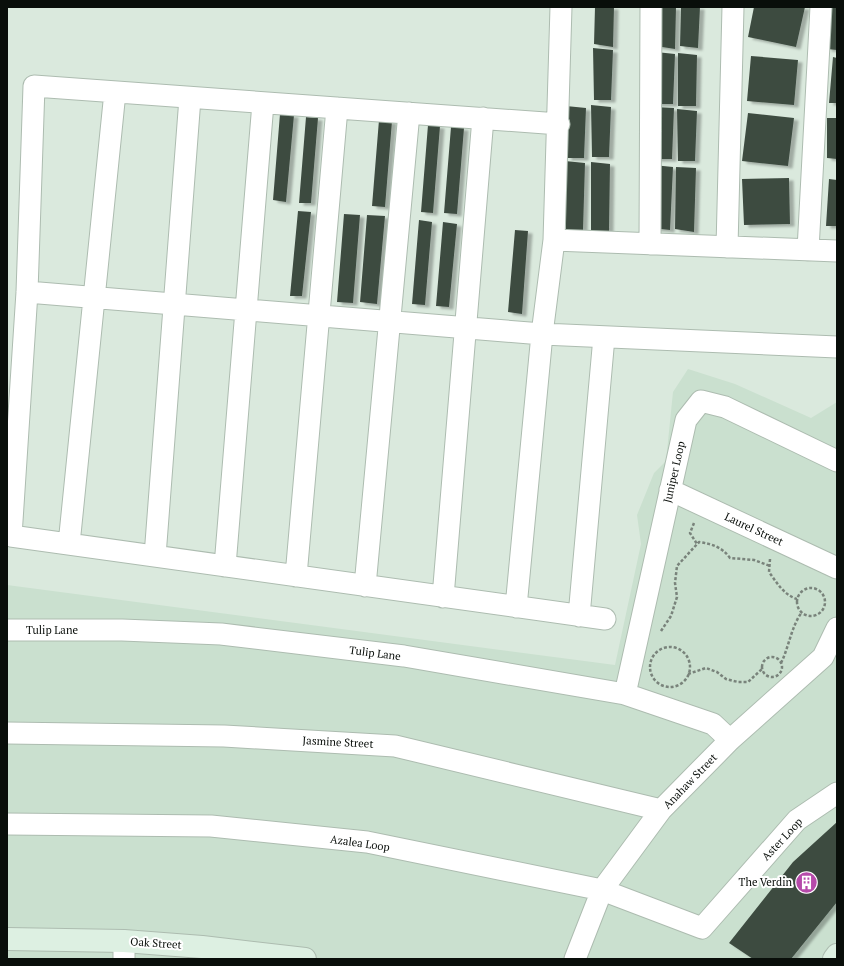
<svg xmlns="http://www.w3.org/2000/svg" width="844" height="966" font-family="'PT Serif',serif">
  <defs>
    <filter id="shadow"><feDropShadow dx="4.5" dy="2.5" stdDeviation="1" flood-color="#0004"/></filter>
  </defs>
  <rect width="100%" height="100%" fill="#dae9dd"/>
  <path fill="#cae0cf" d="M688,369l47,15 76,34 26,-16v557h-830v-374l608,80 26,-121 -4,-29 17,-42 12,-12 7,-69z"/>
  <path fill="#3e4b41" filter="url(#shadow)" d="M595,7h19l-1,40 -19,-3z
    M657,7h19l-1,42 -19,-3z
    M681,7h19l-2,41 -18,-2z
    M754,7h51l-9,40 -48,-10z
    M830,7h7v43l-10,-1z
    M593,48l20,2 -2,50h-17z
    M656,52l19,2 -2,50h-17z
    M678,53l19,2 -1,51h-18z
    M751,56l47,4 -4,45 -47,-4z
    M833,57l4,1v45h-8z
    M591,105l20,2 -2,50h-17z
    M566,106l20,2 -2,50h-17z
    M654,107l20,1 -2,51h-17z
    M677,109l20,2 -2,50h-17z
    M748,113l46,5 -6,48 -46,-5z
    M280,114l14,1 -8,87 -13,-2z
    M306,117l12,1 -7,85h-12z
    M827,118h10v41l-10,-1z
    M379,120l13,1 -7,86 -13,-1z
    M428,125l12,1 -7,87 -12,-1z
    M451,127l13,1 -7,86 -13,-1z
    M565,161l20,2 -2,67 -17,1z
    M591,162l19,2 -1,67 -18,1z
    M653,165l20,2 -3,63 -18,-2z
    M676,167l20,1 -2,64 -19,-3z
    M789,178l1,46 -46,1 -2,-46z
    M829,179l8,1v46h-11z
    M298,211l13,1 -9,84h-12z
    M344,214l16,1 -7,88 -16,-1z
    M367,215l18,1 -8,88 -17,-2z
    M419,220l13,2 -7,83 -13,-1z
    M443,222l14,2 -8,83 -13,-1z
    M515,230l13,1 -6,83 -14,-2z
    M837,822v80l-46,57h-38l-24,-16 64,-81z"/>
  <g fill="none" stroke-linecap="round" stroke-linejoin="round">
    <defs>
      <path id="street" d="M559,124l-525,-38 -7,206 -16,244 594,83
        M554,240l283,11
        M650,244l1,-237
        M727,247l6,-240
        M808,250l13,-243
        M27,292l515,42 295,13
        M670,490l167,78
        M69,544l46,-452
        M155,556l35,-458
        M225,566l38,-463
        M296,576l41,-468
        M365,586l44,-473
        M443,597l40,-479
        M516,607l26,-273 12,-94 7,-233
        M579,616l25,-279
        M7,630h115l99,4 183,22 221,38 88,30 17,16
        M625,694l61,-274 15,-19 24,6 112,54
        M7,733l217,3 171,10 266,64
        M7,824l204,2 156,16 235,48 100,38 95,-108 40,-27
        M124,959v-18
        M575,959l27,-69 59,-80 69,-70 93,-83 14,-29"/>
      <path id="secondary" d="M7,939l117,2 78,6 103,12
        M834,959l3,-4"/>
    </defs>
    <use href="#street" stroke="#adbcb0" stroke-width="23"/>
    <use href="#secondary" stroke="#adbcb0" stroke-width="24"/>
    <path stroke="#79837b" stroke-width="2.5" stroke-dasharray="3 2" stroke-linecap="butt" d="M694,523l-4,10 7,11
      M770,559l-1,13c8,11 15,23 28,27
      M797 602a14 14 0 1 1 28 0a14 14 0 1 1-28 0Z
      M661,631l10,-15 6,-19 -2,-14 2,-17 22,-24c13,2 23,5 31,16l24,2 16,6
      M650 667a20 20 0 1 1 40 0a20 20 0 1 1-40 0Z
      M762 667a10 10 0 1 1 20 0a10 10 0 1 1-20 0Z
      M781,663c8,-16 10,-36 21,-51
      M688,674l18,-6 11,4 9,7 12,3h10l14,-13"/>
    <use href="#street" stroke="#fff" stroke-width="21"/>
    <use href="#secondary" stroke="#ddf0e2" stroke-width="22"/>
  </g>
  <defs>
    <symbol id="building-disc" viewBox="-11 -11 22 22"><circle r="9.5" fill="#b64aaa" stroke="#fff"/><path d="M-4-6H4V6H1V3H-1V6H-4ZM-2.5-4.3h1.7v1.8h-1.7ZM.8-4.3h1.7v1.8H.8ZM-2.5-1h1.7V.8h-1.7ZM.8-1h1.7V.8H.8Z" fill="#fff"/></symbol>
  </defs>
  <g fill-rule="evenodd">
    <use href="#building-disc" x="794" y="870" width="25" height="25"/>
  </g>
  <g text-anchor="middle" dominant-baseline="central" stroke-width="4" stroke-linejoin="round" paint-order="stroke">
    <g font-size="11" fill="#090e0a" stroke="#fff">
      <text transform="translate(674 472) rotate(-77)">Juniper Loop</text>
      <text transform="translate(754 529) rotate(25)">Laurel Street</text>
      <text x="52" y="630">Tulip Lane</text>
      <text transform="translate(375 653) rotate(7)">Tulip Lane</text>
      <text transform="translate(338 742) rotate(3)">Jasmine Street</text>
      <text transform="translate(690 781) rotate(-46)">Anahaw Street</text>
      <text transform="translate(782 839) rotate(-47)">Aster Loop</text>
      <text transform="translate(360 843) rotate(8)">Azalea Loop</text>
      <text transform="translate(156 943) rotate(4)">Oak Street</text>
    </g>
    <g font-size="11" fill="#090e0a" stroke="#fff" text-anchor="end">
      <text x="792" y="882">The Verdin</text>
    </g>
  </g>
  <rect width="844" height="966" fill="none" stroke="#090e0a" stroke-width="16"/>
</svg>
